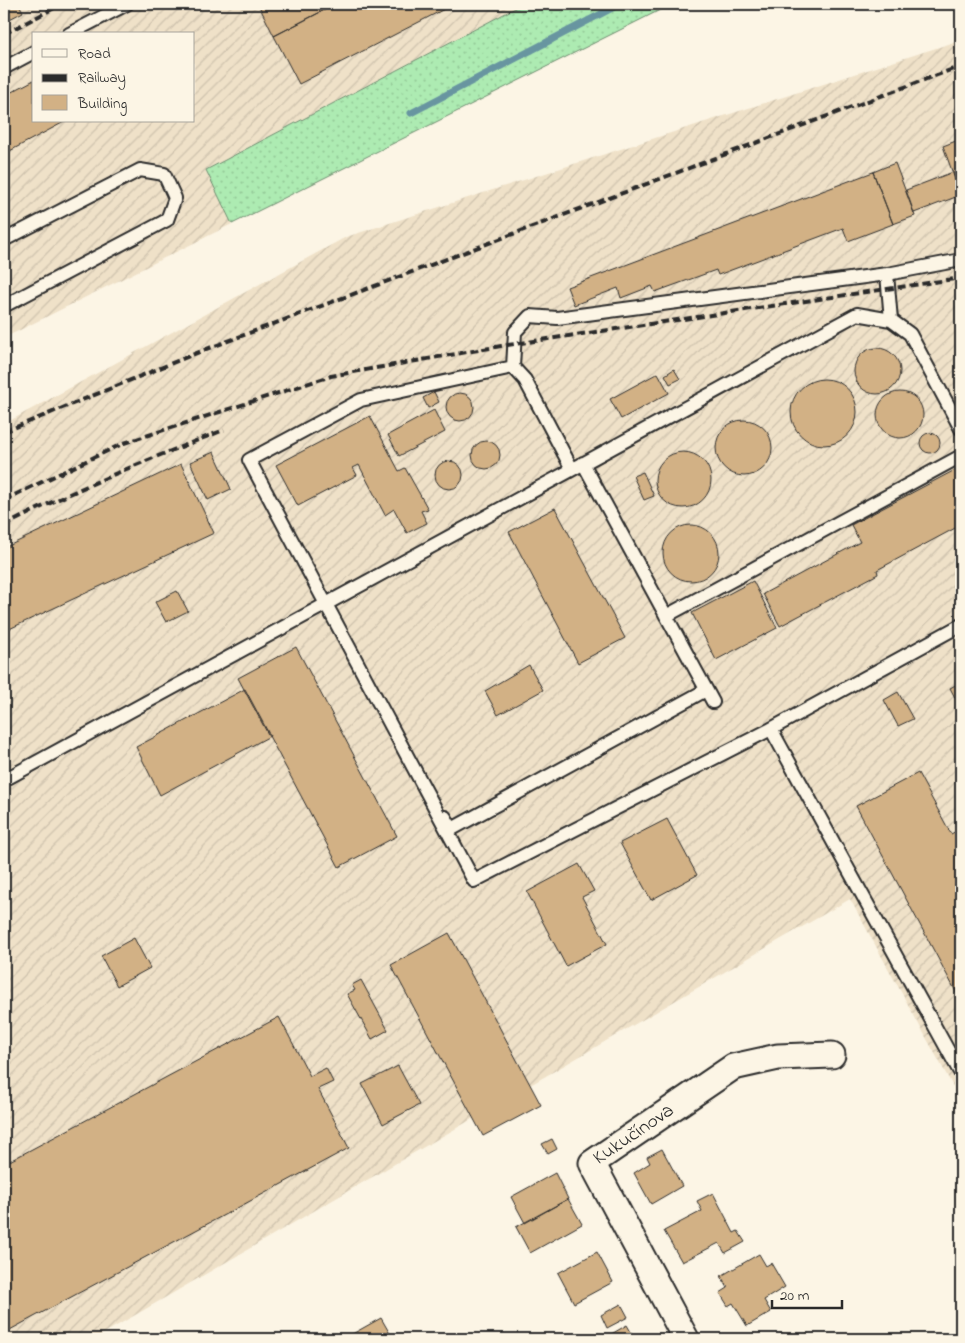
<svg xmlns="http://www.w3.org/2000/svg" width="965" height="1343" font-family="'Indie Flower',sans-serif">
  <defs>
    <pattern id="industrial-furrows" width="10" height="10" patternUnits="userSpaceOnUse" patternTransform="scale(1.25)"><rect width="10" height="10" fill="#efe1c8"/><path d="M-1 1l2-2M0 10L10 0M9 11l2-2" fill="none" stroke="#cdc1ac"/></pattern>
    <pattern id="grass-dots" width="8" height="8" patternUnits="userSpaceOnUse" patternTransform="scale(1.25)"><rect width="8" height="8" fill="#adebb2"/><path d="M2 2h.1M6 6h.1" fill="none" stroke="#95ca99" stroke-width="1.8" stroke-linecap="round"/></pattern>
  </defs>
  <rect width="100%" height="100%" fill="#fcf5e5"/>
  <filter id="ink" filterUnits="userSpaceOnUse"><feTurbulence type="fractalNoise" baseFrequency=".02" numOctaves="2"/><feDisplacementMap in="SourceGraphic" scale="10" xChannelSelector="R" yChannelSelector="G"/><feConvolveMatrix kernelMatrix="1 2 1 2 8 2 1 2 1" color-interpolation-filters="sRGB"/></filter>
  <g filter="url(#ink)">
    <path fill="url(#industrial-furrows)" fill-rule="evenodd" d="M4,4h519l-317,166 26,54 -228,114zM34,34h160v87h-160z
      M961,40v1061l-111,-202 -756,440h-90v-915l342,-187z"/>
    <path fill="url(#grass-dots)" stroke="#6c8b6e" d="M523,4h149l-440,220 -26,-54z"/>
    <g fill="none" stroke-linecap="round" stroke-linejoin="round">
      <path stroke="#6795a0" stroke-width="7" d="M411,113l209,-109"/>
    </g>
    <path fill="#d2b185" stroke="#2b2b2b" d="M4,4h15l4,8 -19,10z
      M258,4h78l-62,32z
      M336,4h118l-155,80 -25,-48z
      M34,80v41h32l-62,33v-58z
      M961,139v57l-18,-50z
      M895,163l20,53 -22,8 -20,-52z
      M873,172l20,52 -45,17 -5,-13 -125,47 -2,-5 -61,22 -3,-6 -31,12 -3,-10 -44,17 -7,-18z
      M953,172l8,23 -47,18 -8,-23z
      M854 371a23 23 0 1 1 46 0a23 23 0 1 1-46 0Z
      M674,369l6,10 -10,5 -5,-9z
      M658,373l11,20 -48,26 -11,-20z
      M791 412a33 33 0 1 1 66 0a33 33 0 1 1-66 0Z
      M434,392l5,10 -11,6 -5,-10z
      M877 415a23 23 0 1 1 46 0a23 23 0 1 1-46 0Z
      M446 407a14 14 0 1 1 28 0a14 14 0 1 1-28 0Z
      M434,410l11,22 -46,24 -11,-21z
      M370,416l29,55 6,-3 23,41 -7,2 6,12 -20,10 -13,-24 -9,6 -26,-50 -6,3 4,7 -59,31 -22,-41z
      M716 448a28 28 0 1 1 56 0a28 28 0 1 1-56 0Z
      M920 443a10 10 0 1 1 20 0a10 10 0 1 1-20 0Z
      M472 455a14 14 0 1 1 28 0a14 14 0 1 1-28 0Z
      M214,452l17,37 -23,11 -18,-38z
      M655 480a28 28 0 1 1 56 0a28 28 0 1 1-56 0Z
      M435 475a14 14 0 1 1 28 0a14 14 0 1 1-28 0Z
      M181,464l33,69 -209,98 -1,-83z
      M955,470l6,11v44l-84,45 1,4 -98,52 -17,-32 97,-52 -9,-17z
      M643,472l11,24 -10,4 -11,-24z
      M555,508l70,130 -47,25 -69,-131z
      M663 553a28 28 0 1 1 56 0a28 28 0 1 1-56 0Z
      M753,581l24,47 -61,32 -24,-47z
      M177,591l11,20 -22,11 -11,-20z
      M296,647l101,189 -58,31 -101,-189z
      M529,665l14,25 -45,25 -13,-24z
      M961,682v27l-11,-21z
      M245,689l25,47 -110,59 -24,-48z
      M898,692l15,27 -15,7 -14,-26z
      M918,773l33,61 9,-5 1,3v169l-105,-195z
      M667,819l30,56 -46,25 -31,-57z
      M579,864l15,27 -12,6 25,47 -41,22 -39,-74z
      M449,933l92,172 -58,31 -92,-171z
      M134,938l16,30 -33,18 -16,-30z
      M361,980l27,50 -16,9 -25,-45 8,-4 -3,-5z
      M279,1017l31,59 16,-8 7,14 -15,7 31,59 -343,184 -2,-5v-163z
      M398,1066l21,39 -36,19 -21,-40z
      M552,1139l5,10 -9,5 -6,-10z
      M662,1149l20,37 -31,18 -17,-31 16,-10 -3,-6z
      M555,1173l13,26 -43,24 -14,-26z
      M713,1193l21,40 4,-2 7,11 -20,11 -6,-10 -37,19 -18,-31 38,-20 -5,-10z
      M568,1199l14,25 -52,29 -14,-26z
      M597,1252l16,30 -39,21 -16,-30z
      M759,1254l7,12 5,-3 14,24 -21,13 7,12 -24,14 -14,-23 -5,3 -8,-13 8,-5 -7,-12z
      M621,1304l7,13 -21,11 -6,-13z
      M381,1318l12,21h-45l-1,-2z
      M627,1325l8,14h-29l3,-2 -1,-1z
      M783,1333l4,6h-15z
      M807,1333l4,6h-14z"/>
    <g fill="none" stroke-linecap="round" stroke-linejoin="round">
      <defs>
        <path id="service" d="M69,34l58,-30
          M4,68l30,-16
          M4,240l136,-70 24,4 11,24 -8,22 -163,86
          M887,274l4,46
          M513,367l2,-35 15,-16 27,2 330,-44 74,-14
          M583,463l130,239
          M572,469l-47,-89 -12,-13 -152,33 -112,60 225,421 297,-152 190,-104
          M666,616l295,-160
          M771,729l190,345
          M4,780l853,-466 34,6 19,14 51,95
          M445,817l7,12 254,-139"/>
        <g id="minor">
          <path id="s1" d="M686,1339l-94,-176 141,-96 45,-10 54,-2"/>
        </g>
      </defs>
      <use href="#service" stroke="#2b2b2b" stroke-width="16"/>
      <use href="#minor" stroke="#2b2b2b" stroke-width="29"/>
      <use href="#service" stroke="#fcf5e5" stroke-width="12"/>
      <use href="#minor" stroke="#fcf5e5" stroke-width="25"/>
      <path stroke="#2b2b2b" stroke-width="4" stroke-dasharray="8 4" stroke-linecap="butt" d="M4,34l58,-30
        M4,432l200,-82 757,-284
        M4,500l120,-57 207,-67 170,-30 460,-68
        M4,526c71,-37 145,-67 220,-96"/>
    </g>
  </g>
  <g text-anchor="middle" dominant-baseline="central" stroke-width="4" stroke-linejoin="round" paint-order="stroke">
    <g font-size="20" fill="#2b2b2b" stroke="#fcf5e5">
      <text stroke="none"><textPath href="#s1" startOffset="250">Kukučínova</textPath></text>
    </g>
  </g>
  <rect width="965" height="1343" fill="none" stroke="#fcf5e5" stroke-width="20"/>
  <rect x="10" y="10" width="945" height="1323" fill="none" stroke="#2b2b2b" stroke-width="2" filter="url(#ink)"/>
  <rect x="32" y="32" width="162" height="90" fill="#fcf5e5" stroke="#a8a49b"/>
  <rect x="42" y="49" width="25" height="8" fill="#fcf5e5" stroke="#a8a49b"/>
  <text x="78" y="58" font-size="15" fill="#2b2b2b">Road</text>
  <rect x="42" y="74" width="25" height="8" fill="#2b2b2b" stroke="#a8a49b"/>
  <text x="78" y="82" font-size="15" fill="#2b2b2b">Railway</text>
  <rect x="42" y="95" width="25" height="15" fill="#d2b185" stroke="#a8a49b"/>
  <text x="78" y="108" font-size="15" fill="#2b2b2b">Building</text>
  <path d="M772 1300v8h70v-8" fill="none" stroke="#2b2b2b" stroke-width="2.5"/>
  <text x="780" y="1300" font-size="15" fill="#2b2b2b" stroke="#fcf5e5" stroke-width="4" paint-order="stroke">20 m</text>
</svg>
